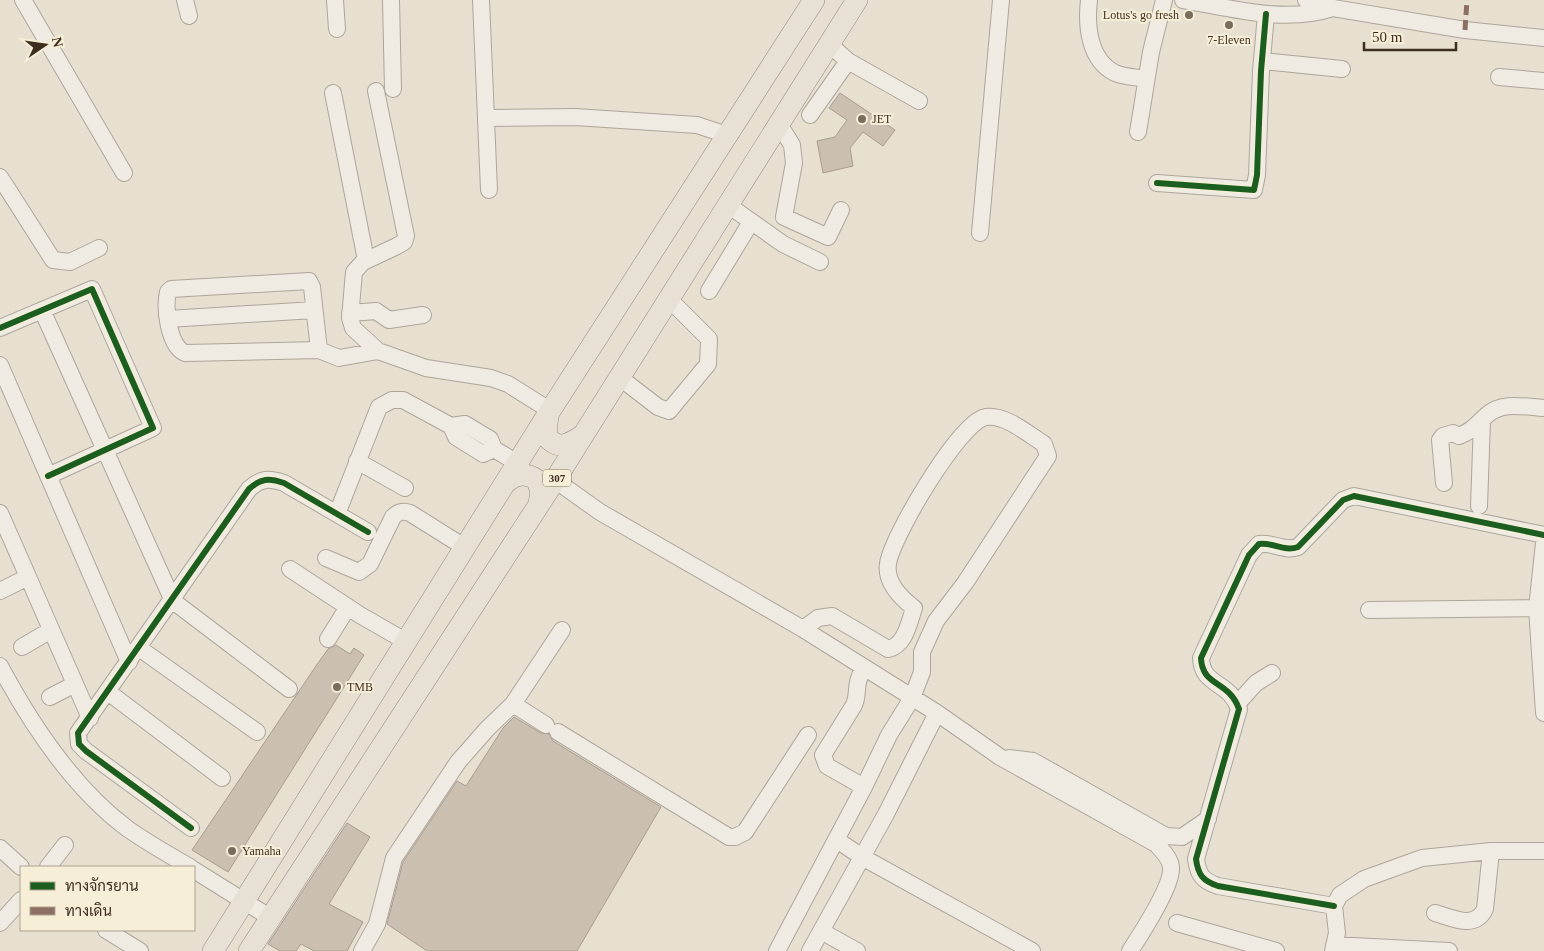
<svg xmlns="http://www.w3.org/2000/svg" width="1544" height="951" font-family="'Times New Roman',Sarabun,serif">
  <rect width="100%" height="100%" fill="#e7e0d1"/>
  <path fill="#cbbfb2" stroke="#a89c90" d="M840,93l55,37 -12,16 -20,-14 -13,16 3,18 -30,7 -6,-32 18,-4 12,-17 -18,-12z
    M336,645l14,9 4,-6 10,7 -136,217 -36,-22 126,-187 10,-14z
    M514,717l27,16 8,1 4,7 108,66 -84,144h-150l-40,-27 16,-62 54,-81 9,5 37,-58z
    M347,823l23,14 -41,67 34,18 -16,29h-33l-13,-7 -5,7h-16l-12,-7z"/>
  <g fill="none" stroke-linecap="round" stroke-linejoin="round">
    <defs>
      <path id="minor" d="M23,0l101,173
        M185,0l4,16
        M335,0l2,29
        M391,0l2,89
        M481,0l8,190
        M1089,0c-3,26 0,60 26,73 9,4 22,4 31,6
        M1183,0c48,8 102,24 150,8
        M1306,0l27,8 132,22 79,8
        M830,45l18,16 71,40
        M1262,61l80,8
        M1499,77l45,4
        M376,91l30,145 -2,6 -7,4 -34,16 -9,10 -4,46 3,10 25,23 48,17 65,10 17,6 43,27
        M333,93l33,167
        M810,115l38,-54
        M487,118l88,-1 122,8 30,10
        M779,124l13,21 2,18 -10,54 44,20 13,-27
        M1138,132l13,-80 13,-52
        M0,177l53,83 17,2 29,-14
        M1157,183l97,7 3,-15 4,-104 5,-57
        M728,205l55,39 37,18
        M980,233l21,-233
        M709,291l42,-69
        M42,310l131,291 116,88
        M350,313l26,-2 13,9 34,-5
        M168,319l146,-9
        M0,328l92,-39 61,139 -105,48
        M319,350l-7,-63 -3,-6 -138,8 -3,3c-4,17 1,54 17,61l134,-3 20,8 39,-7
        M0,365l129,297
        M619,377l39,30 11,4 39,-47 1,-25 -40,-40
        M494,449l-11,5 -27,-17 -5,-11 14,-2 25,15 4,10 25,15
        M357,461l48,27
        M555,480l45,32 203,117 134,84 63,44 156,87c6,6 14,14 15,23 2,18 -30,67 -41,84
        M1444,483l-4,-43 3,-4 10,-3 6,3c13,-5 18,-12 28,-21 15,-14 38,-8 57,-7
        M1479,506l3,-85
        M0,513l90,205
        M337,514l42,-107 13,-7h11l48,26
        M1544,543l-7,65 7,105
        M326,558l33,14 11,-8 23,-47c6,-6 10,-6 17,-4l56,35
        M290,569l70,46 47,27
        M0,591l28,-14
        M1369,610l168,-2
        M328,639l20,-32
        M22,647l29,-17
        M139,648l118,84
        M0,666c31,58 74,123 128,163 20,14 41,26 62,38
        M864,668c-11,18 -4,23 -10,37l-31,50 4,11 37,21
        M108,692l114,86
        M50,697l25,-13
        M513,704l33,21
        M1237,704l19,-21 16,-10
        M558,732l171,105h6l10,-5 63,-97
        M1009,758l24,3 133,75 16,1 26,-18
        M191,828l-105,-77 -7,-7 -1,-11 171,-244c12,-11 20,-11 35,-6l84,49
        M837,840l25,17 170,94
        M0,848l21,19
        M48,867l17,-22
        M194,870l77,48
        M1334,906l-116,-20c-15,-5 -20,-11 -22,-27l43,-150c-10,-29 -37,-22 -38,-51l48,-103 10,-11c14,-2 25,8 39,3l45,-47 11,-4 190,39
        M1435,913c18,5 40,17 50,-4l6,-58
        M0,923l21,-23
        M1177,923l99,28
        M106,930l34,21
        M821,931l36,20
        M1334,945l115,6
        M362,951l15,-27 17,-66 64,-96 29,-33 26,-25 49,-74
        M777,951l87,-164 25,-52 23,-37 10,-26v-20l14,-31 29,-38 83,-127 -4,-12c-16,-10 -39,-30 -58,-27 -26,4 -95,121 -98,147 -3,19 13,34 26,44 -5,15 -9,38 -26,41l-56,-33 -14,2 -15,11
        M810,951l76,-137 51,-101
        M1333,951l4,-18 -3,-27 6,-11 24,-16 58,-21 69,-7h53"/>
      <path id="major" d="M548,414l-2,22c13,15 21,9 36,0
        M508,481c9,-8 19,-8 29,-1l4,12 -2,11
        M213,951l335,-537 266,-414
        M249,951l306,-471 302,-480"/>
    </defs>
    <use href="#minor" stroke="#ada599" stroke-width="18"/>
    <use href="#major" stroke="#928b80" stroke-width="22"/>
    <use href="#minor" stroke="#efebe3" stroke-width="16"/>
    <use href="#major" stroke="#e6e1d4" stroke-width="21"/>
    <path stroke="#8d6e63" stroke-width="5" stroke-dasharray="10 5" stroke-linecap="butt" d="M1465,30l2,-30"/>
    <defs>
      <path id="cycleway" d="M1157,183l97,7 3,-15 4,-104 5,-57
        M0,328l92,-39 61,139 -105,48
        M191,828l-105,-77 -7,-7 -1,-11 171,-244c12,-11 20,-11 35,-6l84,49
        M1334,906l-116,-20c-15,-5 -20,-11 -22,-27l43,-150c-10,-29 -37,-22 -38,-51l48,-103 10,-11c14,-2 25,8 39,3l45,-47 11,-4 190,39"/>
    </defs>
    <use href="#cycleway" stroke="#f7eed8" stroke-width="9"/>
    <use href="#cycleway" stroke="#1b5e20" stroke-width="6"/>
  </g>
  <g fill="#786c5e" stroke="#f7eed8" stroke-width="2">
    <circle cx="1189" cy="15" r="5"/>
    <circle cx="1229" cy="25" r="5"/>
    <circle cx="862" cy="119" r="5"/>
    <circle cx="337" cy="687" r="5"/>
    <circle cx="232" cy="851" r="5"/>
  </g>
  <g text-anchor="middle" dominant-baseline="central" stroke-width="4" stroke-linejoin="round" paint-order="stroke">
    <rect fill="#f7eed8" stroke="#756857" stroke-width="1" x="543" y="469.5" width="28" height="17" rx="4"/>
    <g font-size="11" font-weight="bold" fill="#3d2e20">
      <text x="557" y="478">307</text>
    </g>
    <g font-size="12" fill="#3d2e20" stroke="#f7eed8" text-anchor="start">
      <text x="1179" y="15" text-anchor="end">Lotus's go fresh</text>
      <text x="1229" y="40" text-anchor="middle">7-Eleven</text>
      <text x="872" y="119">JET</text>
      <text x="347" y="687">TMB</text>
      <text x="242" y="851">Yamaha</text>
    </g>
  </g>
  <rect x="20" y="866" width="175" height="65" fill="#f7eed8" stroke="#ada18e"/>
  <rect x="30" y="882" width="25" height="8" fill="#1b5e20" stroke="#ada18e"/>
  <text x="65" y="891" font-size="15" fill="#3d2e20">ทางจักรยาน</text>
  <rect x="30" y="907" width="25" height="8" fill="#8d6e63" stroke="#ada18e"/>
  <text x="65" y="916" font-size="15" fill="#3d2e20">ทางเดิน</text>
  <g transform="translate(45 45) rotate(77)" stroke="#f7eed8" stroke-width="4" paint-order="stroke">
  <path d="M0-4L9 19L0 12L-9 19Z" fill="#3d2e20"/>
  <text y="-8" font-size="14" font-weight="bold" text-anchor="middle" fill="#3d2e20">N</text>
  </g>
  <path d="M1364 42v8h92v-8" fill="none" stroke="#3d2e20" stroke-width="2.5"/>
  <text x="1372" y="42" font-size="15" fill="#3d2e20" stroke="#f7eed8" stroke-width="4" paint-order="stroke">50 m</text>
</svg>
